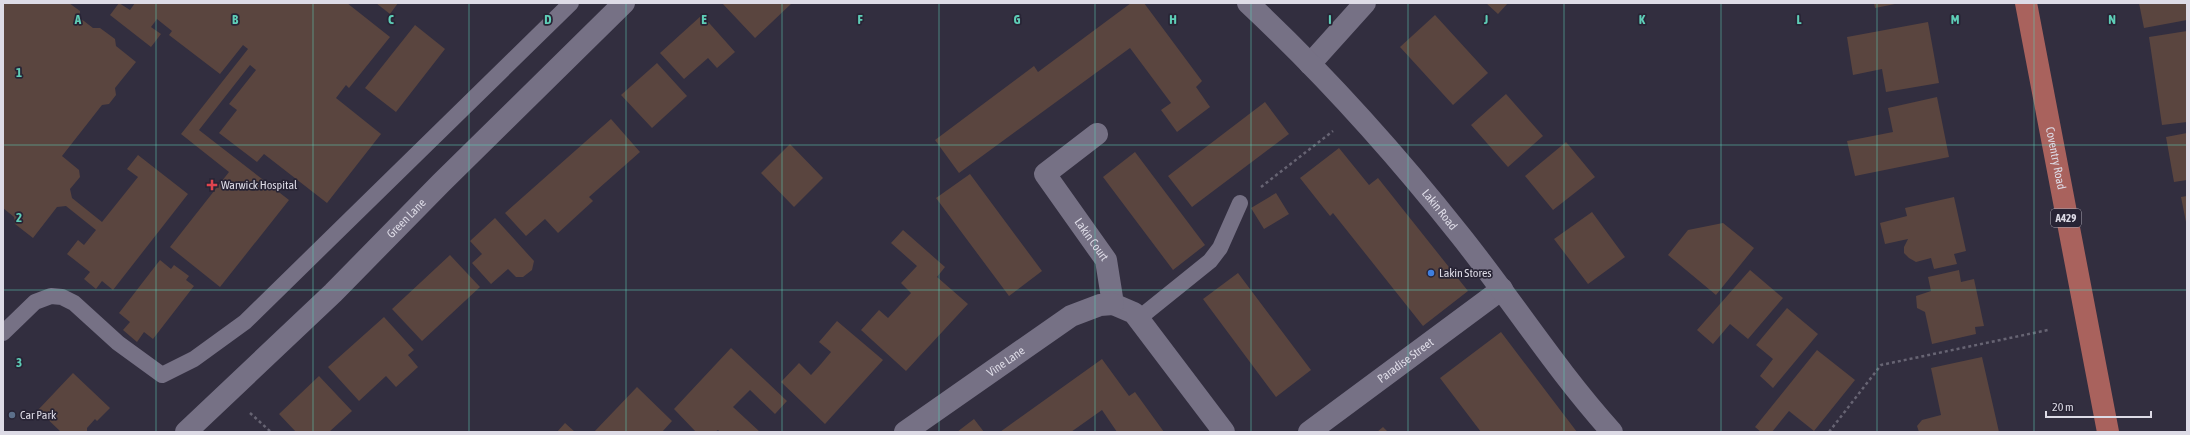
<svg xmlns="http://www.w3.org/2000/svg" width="2190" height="435" font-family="'Asap Condensed',sans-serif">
  <rect width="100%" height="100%" fill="#322e3f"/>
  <path fill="#5a453f" d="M3,3h66l11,8v7l13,10h7l15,11 1,7 20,16 -21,26 1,7 -7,9 -7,1 -40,51 17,14 1,7 -10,12 2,9 30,24 36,-45 -11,-8 11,-14 50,39 -75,96 -11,-9 -6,8 -12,-10 6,-7 -23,-18 11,-14 6,5 12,-15 -30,-24 -9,1 -24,31 -18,-14 -1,-7 -11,-9z
    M119,3l11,7 5,-7h212l43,34 -41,51 -3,-3 -10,13 45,36 -54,69 -63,-49 -7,8 -38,-29 18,-23 -8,-6 27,-34 -6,-5 -51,65 90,70 -69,87 -50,-40 59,-75 -48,-38 67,-85 -5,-4 -23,29 -51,-39 3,-4 -15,-12 -6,8 10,7 -10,13 -41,-32z
    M376,3h22l-8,11z
    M722,3h70l-37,35z
    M1131,3h13l58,78 -6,6 14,20 -33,25 -16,-22 10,-7 -41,-55 -171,125 -24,-33 99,-74 4,6z
    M1486,3h22l-10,11z
    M1874,3h21v1l-20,4z
    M2139,3h48v17l-43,8z
    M702,15l33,37 -18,16 -9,-10 -24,21 -24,-26z
    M1435,15l53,58 -35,32 -53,-58z
    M1928,22l11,61 -53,9 -4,-23 -29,6 -6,-38z
    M415,25l30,24 -49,63 -31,-24z
    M2187,31v91l-25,3 -13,-88z
    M657,63l30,33 -35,32 -31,-33z
    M1506,94l37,42 -35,31 -37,-42z
    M1937,97l12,60 -94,19 -8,-35 46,-9 -5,-24z
    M1265,102l24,32 -97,73 -24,-31z
    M611,119l29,33 -51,45 4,4 -35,32 -13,-14 -19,17 -21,-23z
    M2187,133v47l-13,2 -8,-45z
    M1566,142l29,35 -42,33 -28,-34z
    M790,144l33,34 -29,29 -33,-34z
    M1339,148l30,37 9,-7 90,113 -45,35 -90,-113 -3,3 -30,-38z
    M1135,152l70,93 -32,25 -70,-93z
    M970,174l72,97 -33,25 -73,-98z
    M1276,193l13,21 -25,15 -13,-21z
    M2187,196v26h-1l-5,-25z
    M1954,197l12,54 -12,3 3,10 -23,5 -3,-11 -15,4 -7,-4 -5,-5v-6l4,-8 -23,5 -5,-21 27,-7 -2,-8z
    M1592,212l33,45 -37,27 -34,-45z
    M495,218l39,43 -2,9 -9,7h-7l-8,-8 -17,15 -19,-21 10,-9 -12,-13z
    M1723,223l31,25 -38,47 -48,-40 20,-25z
    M903,230l42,37 -8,10 31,27 -62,67 -45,-41 18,-20 9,8 23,-25 -10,-10 16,-17 -26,-23z
    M450,255l30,32 -58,54 -30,-32z
    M160,260l11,9 3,-4 15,11 -3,4 8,6 -41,53 -9,-7 -7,10 -14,-12 7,-8 -11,-9z
    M1750,270l33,28 -35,41 -18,-15 -17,20 -16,-14z
    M1959,270l2,12 13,-3 10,47 -9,1 1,7 -44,10 -7,-32 -8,-4 -1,-12 15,-5 -3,-14z
    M1238,273l73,97 -35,27 -73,-98z
    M1787,308l31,26 -45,54 -13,-12 13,-17 -17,-14z
    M384,317l30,33 -6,5 10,12 -22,20 -10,-11 -27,25 -31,-34z
    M837,321l46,39 -58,64 -44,-42 18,-19 12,12 10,-11 10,-12 -12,-10z
    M1501,332l76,100h-96l-41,-54z
    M731,348l56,53 -12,13 -25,-24 -17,17 27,25h-40l-2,-2 -3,2h-19l-22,-23z
    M1817,350l38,30 -41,51 -25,-20 -17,21h-11l-6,-5z
    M1982,357l17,75h-80l-2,-6 5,-6 19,-5 -10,-47z
    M1102,359l27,37 6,-4 29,40h-47l-15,-22 -31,22h-71z
    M73,373l37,35 -13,13 -2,-2 -8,9v4h-26l-23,-22z
    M319,376l33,35 -23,21h-33l-17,-18z
    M637,387l35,34 -10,11h-68z
    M974,419l10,13h-27z
    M565,423l10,9h-18z
    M1383,427l5,5h-11z"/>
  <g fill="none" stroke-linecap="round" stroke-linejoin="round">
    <path stroke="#676473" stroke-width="2.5" stroke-dasharray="3 3" stroke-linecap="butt" d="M1261,187l72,-56
      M250,413l21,19
      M1829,432l52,-67 167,-35"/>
    <path stroke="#767185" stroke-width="16" d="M1138,319l72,-58 10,-13 20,-45
      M3,333l32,-31 16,-6 11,1 12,6 44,40 44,32 32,-16 51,-37 326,-319"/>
    <g stroke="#767185" stroke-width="22">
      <path d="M1310,64l55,-61"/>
      <path id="s1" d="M1097,134l-52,40 61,86 7,44 21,9 90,119"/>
      <path id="s2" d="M186,432l147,-139 108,-110 183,-180"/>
      <path id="s3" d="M905,432l166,-116 29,-11 13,-1"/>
      <path id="s4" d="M1309,432l193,-143"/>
    </g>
    <path stroke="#767185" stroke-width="22" id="s5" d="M1248,3c77,72 147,150 212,232 52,65 96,135 152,197"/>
    <path stroke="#a9625d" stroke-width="22" id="s6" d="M2026,3l82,429"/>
  </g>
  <path fill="none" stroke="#5eceb7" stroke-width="1" stroke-opacity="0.55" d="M156,3v429M313,3v429M469,3v429M626,3v429M782,3v429M939,3v429M1095,3v429M1251,3v429M1408,3v429M1564,3v429M1721,3v429M1877,3v429M2034,3v429M3,145h2184M3,290h2184"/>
  <path fill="#e0444e" stroke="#282435" stroke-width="1.5" d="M210 179h4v4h4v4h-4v4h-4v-4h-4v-4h4z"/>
  <circle fill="#3f7fe0" stroke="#282435" stroke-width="1.5" cx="1431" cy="273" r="4"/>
  <circle fill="#5c6f8a" stroke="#282435" stroke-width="1.5" cx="12" cy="415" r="4"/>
  <g text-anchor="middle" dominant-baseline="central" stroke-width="3.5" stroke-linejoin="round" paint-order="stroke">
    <rect fill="#282435" stroke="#a7a4b1" stroke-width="1" x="2051" y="209" width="30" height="18" rx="3"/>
    <g font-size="11" font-weight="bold" fill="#dddbe6">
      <text x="2066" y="218">A429</text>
    </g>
    <g font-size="12" fill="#dddbe6" stroke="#282435">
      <text stroke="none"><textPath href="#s6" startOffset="158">Coventry Road</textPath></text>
      <text stroke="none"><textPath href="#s5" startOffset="282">Lakin Road</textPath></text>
      <text stroke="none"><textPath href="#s2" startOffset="307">Green Lane</textPath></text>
      <text stroke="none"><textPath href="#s1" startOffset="146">Lakin Court</textPath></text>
      <text stroke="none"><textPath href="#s3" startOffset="123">Vine Lane</textPath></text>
      <text stroke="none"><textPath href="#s4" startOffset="120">Paradise Street</textPath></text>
    </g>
    <g font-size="12" fill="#dddbe6" stroke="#282435" text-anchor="start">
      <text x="221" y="185">Warwick Hospital</text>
      <text x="1439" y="273">Lakin Stores</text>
      <text x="20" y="415">Car Park</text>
    </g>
  </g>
  <g font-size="13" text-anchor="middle" font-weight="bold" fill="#5eceb7" stroke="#282435" stroke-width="3.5" stroke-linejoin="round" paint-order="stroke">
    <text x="78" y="24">A</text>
    <text x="235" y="24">B</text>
    <text x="391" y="24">C</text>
    <text x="548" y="24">D</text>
    <text x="704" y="24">E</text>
    <text x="860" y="24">F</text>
    <text x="1017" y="24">G</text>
    <text x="1173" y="24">H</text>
    <text x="1330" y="24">I</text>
    <text x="1486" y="24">J</text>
    <text x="1642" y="24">K</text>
    <text x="1799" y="24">L</text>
    <text x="1955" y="24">M</text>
    <text x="2112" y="24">N</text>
    <text x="19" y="77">1</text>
    <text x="19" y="222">2</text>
    <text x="19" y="367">3</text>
  </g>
  <rect width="2190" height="435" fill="none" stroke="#dddbe6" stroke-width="8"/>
  <path d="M2046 411v6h105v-6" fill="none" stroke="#dddbe6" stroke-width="2"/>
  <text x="2052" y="411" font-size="12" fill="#dddbe6" stroke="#282435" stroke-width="3" paint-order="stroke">20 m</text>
</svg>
